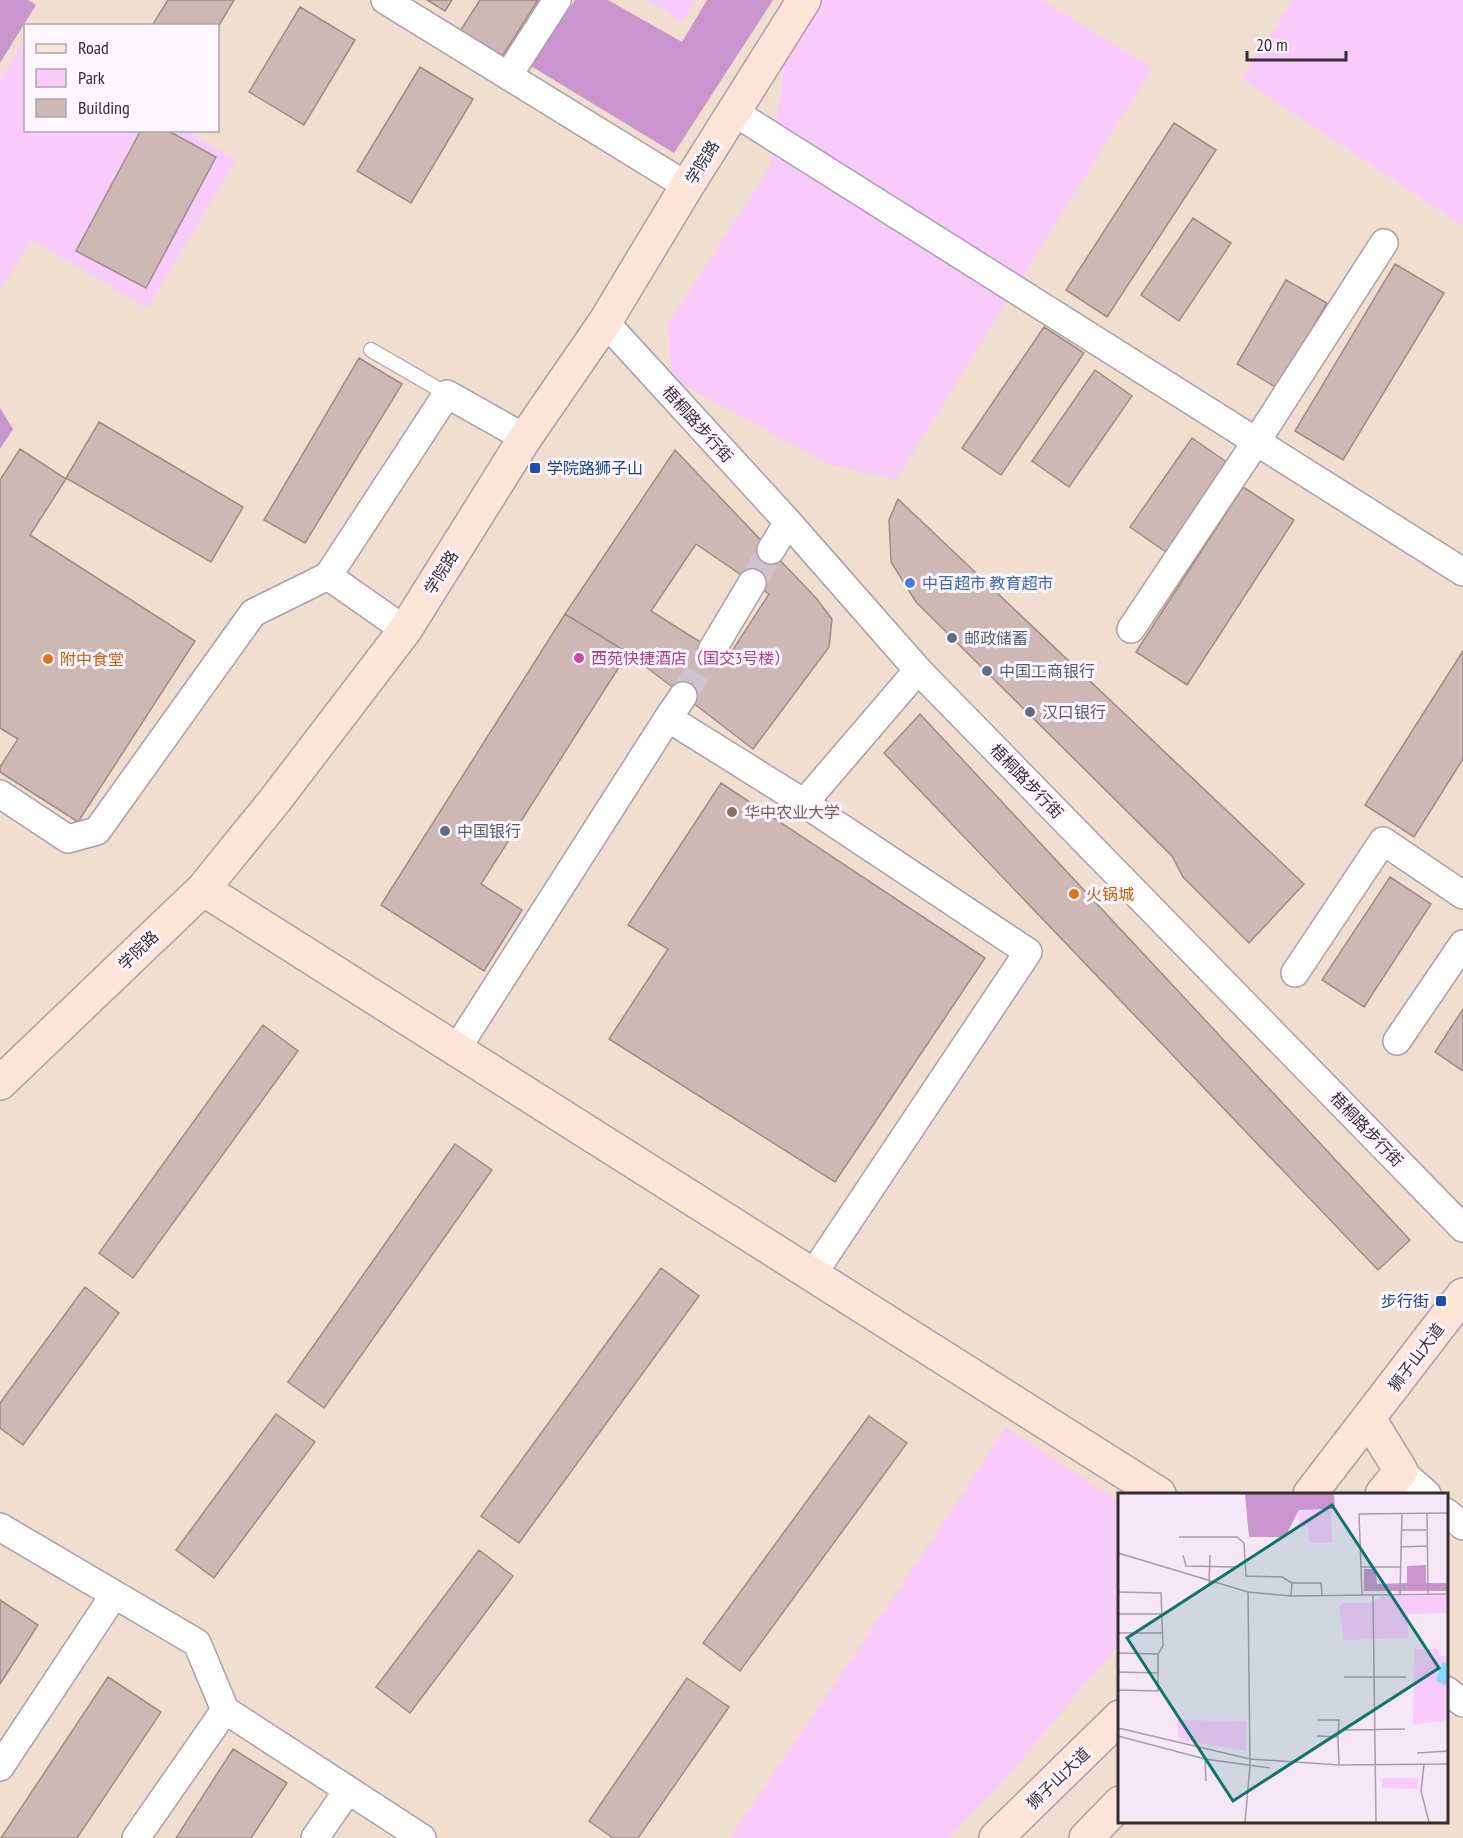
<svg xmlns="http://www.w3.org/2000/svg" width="1463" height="1838" font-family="'PT Sans Narrow','Noto Sans SC',sans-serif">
  <rect width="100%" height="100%" fill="#f5e7f6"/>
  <path fill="#f0dfce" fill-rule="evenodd" d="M0,0h1463v1838h-1463zM26,26h192v104h-192zM1120,1494h326v328h-326z"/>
  <path fill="#f9cbfc" d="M647,0h49l-13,22z
    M820,0h222l110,68 -256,412 -65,-15 -158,-85 -6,-54 103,-159 16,-112z
    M1293,0h170v226l-221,-147z
    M25,38l1,92 161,1 49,29 -89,148 -115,-69 -32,52v-210z
    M1006,1427l113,75v142l-122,145 -49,49h-218l206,-304z"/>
  <path fill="#ca95ce" d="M0,0h28l8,5 -36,58z
    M575,0h33l74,42 25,-42h66l-99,153 -143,-87z
    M0,408l13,21 -13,20z"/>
  <path fill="#cdb8b4" stroke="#a08b88" stroke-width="1.5" fill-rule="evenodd" d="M168,0h66l-16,27v-1h-62l-3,-2z
    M427,0h25l-7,11z
    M480,0h58l-37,58 -41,-27z
    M300,7l55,33 -51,85 -55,-33z
    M420,67l53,32 -62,104 -54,-32z
    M1174,123l42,27 -109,167 -41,-27z
    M141,130h26l49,27 -70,131 -70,-37z
    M1193,218l38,25 -52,78 -38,-26z
    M1395,264l49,29 -101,167 -48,-29z
    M1286,280l41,23 -50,85 -40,-24z
    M1044,327l40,26 -83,122 -39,-27z
    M359,358l43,26 -97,159 -41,-23z
    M1095,370l37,26 -63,91 -37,-26z
    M99,422l144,85 -32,55 -145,-84z
    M1192,438l36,25 -62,89 -36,-25z
    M20,449l46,30 -36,56 165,106 -117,181 -78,-50v-5l18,-28 -18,-11v-248z
    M675,450l141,148 16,21 -3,28 -76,102 -125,-96 -63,-39zM696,544l73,50 -42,65 -76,-48z
    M1243,487l51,33 -107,165 -51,-33z
    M898,499l406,385 -55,59 -66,-66 -11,-21 -256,-254 -25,-40 -2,-42z
    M565,614l63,39 -147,231 41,26 -38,61 -103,-66z
    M1463,651v108l-49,78 -49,-32z
    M920,714l490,526 -32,30 -494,-517z
    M721,783l264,175 -150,224 -226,-143 59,-90 -40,-24z
    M1390,877l41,27 -67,103 -42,-27z
    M1463,1009v62l-28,-19z
    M263,1025l35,26 -165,227 -34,-25z
    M455,1144l37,26 -168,238 -36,-26z
    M661,1268l38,28 -180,247 -38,-27z
    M85,1287l34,26 -96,132 -23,-17v-25z
    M276,1414l39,28 -101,136 -38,-28z
    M869,1416l38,27 -167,228 -37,-28z
    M479,1550l34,26 -103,137 -34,-26z
    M0,1600l38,25 -38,59z
    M108,1677l53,35 -84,126h-76z
    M687,1678l42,29 -91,131h-25l-24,-17z
    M233,1749l54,34 -36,55h-75z"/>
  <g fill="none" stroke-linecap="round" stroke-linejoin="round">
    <path stroke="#cec2cf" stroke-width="27" stroke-dasharray="27 14" stroke-linecap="butt" d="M752,583l19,-33
      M683,696l29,-46"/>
    <defs>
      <path id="lane" d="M371,350l76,44"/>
      <path id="street" d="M385,0l302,186
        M508,76l49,-76
        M734,112l729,460
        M605,322l183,200 130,148 545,558
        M771,550l17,-28
        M1131,629l125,-187 128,-199
        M405,630l-77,-54 119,-182 78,44
        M712,650l40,-67
        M668,718l15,-22
        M0,794l68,45 29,-8 156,-218 75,-37
        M804,803l114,-133
        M1295,973l88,-132 80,54
        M1397,1041l66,-97
        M456,1050l212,-332 136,85 224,149 -215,322
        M1401,1471l26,23
        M1446,1512l17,14
        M0,1527l197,116 28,67 197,128
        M1446,1690l17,13
        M0,1767l114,-172
        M136,1838l89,-128
        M315,1838l33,-48"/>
      <path id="secondary" d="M203,889l956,605
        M0,1083l203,-194 73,-90 129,-169 120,-192 80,-116 82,-136 117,-186
        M1369,1419l32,52 -19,23
        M1310,1494l153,-199
        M996,1838l124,-121
        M1086,1838l34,-35"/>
    </defs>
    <use href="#lane" stroke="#ab9eac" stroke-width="16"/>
    <use href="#street" stroke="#ab9eac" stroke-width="30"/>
    <use href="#secondary" stroke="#ab9eac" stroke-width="36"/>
    <use href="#lane" stroke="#fff" stroke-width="14"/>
    <use href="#street" stroke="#fff" stroke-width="27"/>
    <use href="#secondary" stroke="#fee5d8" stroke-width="33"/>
  </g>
  <g fill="#1a4fb4" stroke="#fff6ff" stroke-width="2">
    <rect x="529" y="462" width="12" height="12" rx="3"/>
    <rect x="1435" y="1295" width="12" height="12" rx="3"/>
  </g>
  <circle fill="#3f7fe0" stroke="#fff6ff" stroke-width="2" cx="910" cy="583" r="6"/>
  <g fill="#5c6f8a" stroke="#fff6ff" stroke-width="2">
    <circle cx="952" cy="638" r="6"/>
    <circle cx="987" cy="671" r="6"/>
    <circle cx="1030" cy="712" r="6"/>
    <circle cx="445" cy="831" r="6"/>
  </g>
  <circle fill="#d1479c" stroke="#fff6ff" stroke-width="2" cx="579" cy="658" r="6"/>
  <g fill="#e8710a" stroke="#fff6ff" stroke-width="2">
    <circle cx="48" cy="659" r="6"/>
    <circle cx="1074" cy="894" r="6"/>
  </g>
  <circle fill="#8d6e63" stroke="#fff6ff" stroke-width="2" cx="732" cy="812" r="6"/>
  <g text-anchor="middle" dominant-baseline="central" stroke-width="6" stroke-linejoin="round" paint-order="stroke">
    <g font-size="16" fill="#332e34" stroke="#fff6ff">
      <text transform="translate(702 162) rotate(-58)">学院路</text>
      <text transform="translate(698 424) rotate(48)">梧桐路步行街</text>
      <text transform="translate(441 572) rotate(-58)">学院路</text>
      <text transform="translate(1027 781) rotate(46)">梧桐路步行街</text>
      <text transform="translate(138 950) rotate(-44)">学院路</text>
      <text transform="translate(1367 1129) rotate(46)">梧桐路步行街</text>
      <text transform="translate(1416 1357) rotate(-53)">狮子山大道</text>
      <text transform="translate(1058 1778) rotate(-44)">狮子山大道</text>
    </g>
    <g font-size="16" fill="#164399" stroke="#fff6ff" text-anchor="start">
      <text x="547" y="468">学院路狮子山</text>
      <text x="1429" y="1301" text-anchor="end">步行街</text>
    </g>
    <g font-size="16" fill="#366cbe" stroke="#fff6ff" text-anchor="start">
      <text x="922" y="583">中百超市 教育超市</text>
    </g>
    <g font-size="16" fill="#4e5e75" stroke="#fff6ff" text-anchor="start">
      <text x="964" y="638">邮政储蓄</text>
      <text x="999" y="671">中国工商银行</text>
      <text x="1042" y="712">汉口银行</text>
      <text x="457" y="831">中国银行</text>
    </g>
    <g font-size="16" fill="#b23c85" stroke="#fff6ff" text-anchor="start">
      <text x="591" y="658">西苑快捷酒店（国交3号楼）</text>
    </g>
    <g font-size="16" fill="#c56008" stroke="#fff6ff" text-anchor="start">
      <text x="60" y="659">附中食堂</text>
      <text x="1086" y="894">火锅城</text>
    </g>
    <g font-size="16" fill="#785e54" stroke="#fff6ff" text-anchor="start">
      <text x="744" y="812">华中农业大学</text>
    </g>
  </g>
  <g transform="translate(1118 1493)">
    <rect width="330" height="330" fill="#f5e7f6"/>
    <path d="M213,17l1,33h-23l-1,-17h-8l-1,-15zM330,102v18l-40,1v24l-64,2 -5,-33 5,-4h26l13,-7zM296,156h25v7h9v64l-35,5zM59,227l69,1v30l-67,-11zM264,285h36l-1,11 -35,-1z" fill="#f9cbfc"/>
    <path d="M127,1h89l1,15 -36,1 -14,27h-36zM308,72v18h22v8h-84v-22h12l1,15 30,-1v-17z" fill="#ca95ce"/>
    <path d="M324,170h6v20l-4,2 -8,-5z" fill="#80defc"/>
    <path fill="none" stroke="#a79da8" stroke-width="1.5" d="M309,20l1,81M283,37h25M61,44h58l7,6 2,33 36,1 10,6M282,54l27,-1M0,60l130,39 43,4 157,-2M65,62l3,11 50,1M243,74h39M91,90l1,-28M0,99l43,1 2,53 -5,8v37l-40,-1M282,101l2,-81M244,102l-3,-81 89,-1M255,102l3,227M173,103l1,-13h29l1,12M0,121h44M0,140h44M0,160l40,1M0,179l40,1M226,184h62M200,227h21l-1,17M0,235l132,31 89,6 109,-1M226,237l61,-1M0,243l87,23 65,9M199,243l21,1 1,28M299,260l31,-2M87,266l1,22M306,271l-3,27 8,31M127,329l5,-56 -2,-174"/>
    <path fill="#0f766e" fill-opacity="0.15" stroke="#0f766e" stroke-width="3" d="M214,12l107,163 -206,133 -106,-163z"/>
    <rect width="330" height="330" fill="none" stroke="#332e34" stroke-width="3"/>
  </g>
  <rect x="24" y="24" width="195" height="108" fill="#fff6ff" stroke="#ada6ae" stroke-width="1.5"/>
  <rect x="36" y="44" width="30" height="9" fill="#fee5d8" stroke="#ada6ae" stroke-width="1.5"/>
  <text x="78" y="54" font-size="18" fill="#332e34">Road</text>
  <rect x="36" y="69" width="30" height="18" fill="#f9cbfc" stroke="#ada6ae" stroke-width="1.5"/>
  <text x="78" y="84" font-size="18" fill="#332e34">Park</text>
  <rect x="36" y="99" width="30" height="18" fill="#cdb8b4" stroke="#ada6ae" stroke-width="1.5"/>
  <text x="78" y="114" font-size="18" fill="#332e34">Building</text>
  <path d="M1247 51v9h99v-9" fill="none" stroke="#332e34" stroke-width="3"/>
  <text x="1256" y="51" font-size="18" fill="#332e34" stroke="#fff6ff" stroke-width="4.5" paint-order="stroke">20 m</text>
</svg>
